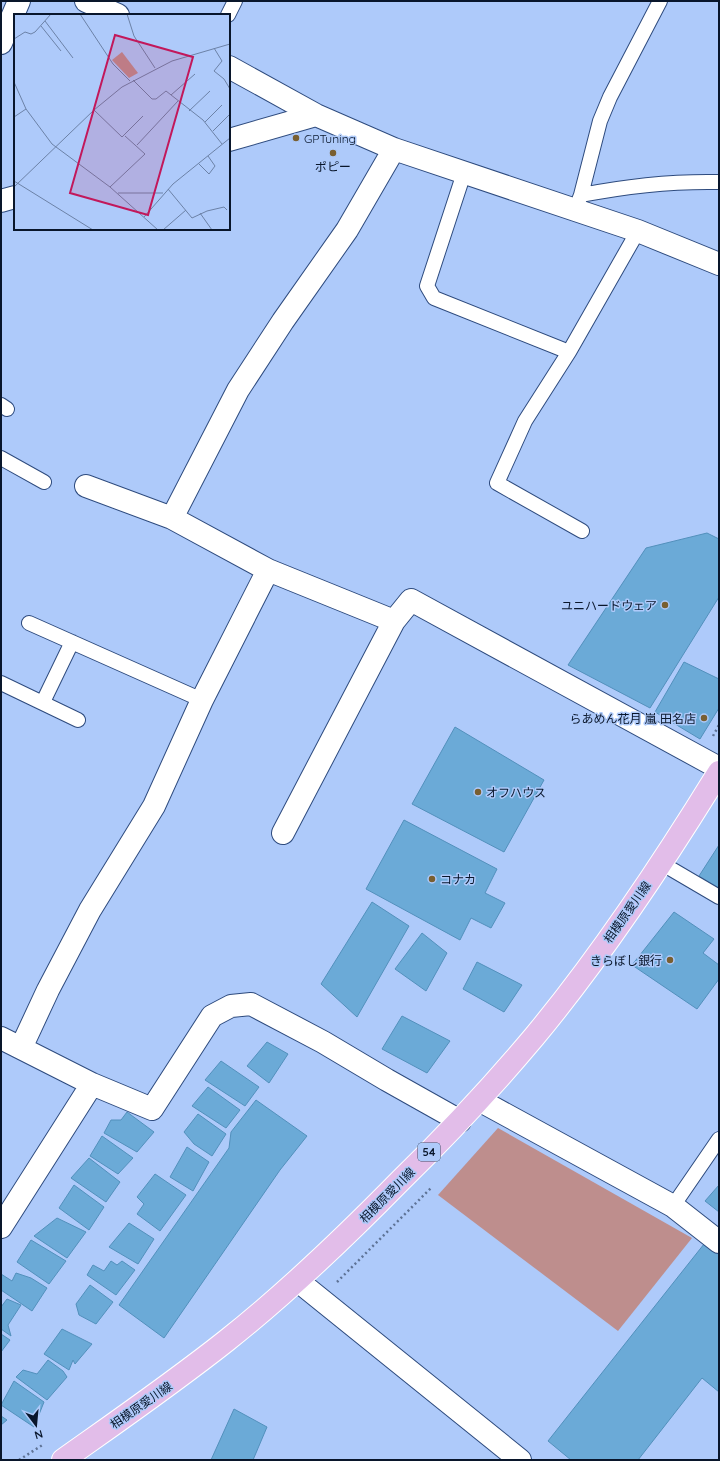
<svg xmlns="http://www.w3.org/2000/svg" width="720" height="1461" font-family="Quicksand,'Noto Sans JP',sans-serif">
  <rect width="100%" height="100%" fill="#aecafa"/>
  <path fill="#be8e8d" d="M498,1128l194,110 -74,93 -180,-136z"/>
  <path fill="#6baad7" stroke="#5290bc" d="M707,533l12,6v58l-69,111 -82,-43 78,-117z
    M684,662l35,17v29l-19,31 -45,-27z
    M455,727l89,53 -40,72 -92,-48z
    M404,820l93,49 -12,24 20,10 -14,25 -20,-10 -11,22 -94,-51z
    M719,845v43l-20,-12z
    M372,902l37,24 -52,91 -36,-33z
    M674,912l40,27 -11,14 16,12v14l-22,30 -65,-44z
    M422,933l25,20 -21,38 -31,-22z
    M477,962l45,23 -18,27 -41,-23z
    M402,1016l48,25 -23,32 -45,-24z
    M267,1042l21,12 -19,29 -22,-17z
    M221,1061l38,26 -14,19 -40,-26z
    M208,1087l32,23 -14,18 -34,-22z
    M256,1100l51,36 -27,34 -116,168 -45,-33 110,-157 2,-16z
    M127,1112l27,20 -17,20 -33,-19 7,-13h10z
    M198,1114l28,20 -14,22 -18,-12 -10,-12z
    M102,1136l31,22 -15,16 -28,-18z
    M187,1147l22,15 -16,29 -23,-14z
    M89,1158l31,24 -14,20 -35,-24z
    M155,1174l31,21 -26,36 -23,-17 7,-10 -7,-7z
    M74,1185l30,22 -15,23 -30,-22z
    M719,1185v27l-14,-11z
    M57,1218l29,14 -19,26 -33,-22z
    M129,1223l25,16 -16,25 -29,-17z
    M708,1239l11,10v143l-17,-14 -64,82h-67l-23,-19z
    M31,1240l35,21 -17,23 -32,-22z
    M111,1261l6,4 5,-4 13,9 -19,25 -29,-20 6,-10 11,6z
    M16,1273l15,5 16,10 -15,23 -31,-21v-16l11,7z
    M90,1285l23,17 -17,22 -17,-9 -3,-11z
    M7,1299l14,6 -13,20 3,11 -10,-7v-22z
    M62,1329l30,15 -17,20 -2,-4 -4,10 -25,-16z
    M1,1334l9,6 -9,12z
    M48,1360l15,11 4,6 -20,23 -31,-23 7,-7 14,4z
    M14,1381l30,21 -10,25 -33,-22z
    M234,1409l33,18 -14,33h-42z
    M1,1416l6,4 -6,5z"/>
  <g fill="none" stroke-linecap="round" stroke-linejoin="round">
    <defs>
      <path id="lane" d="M228,15l7,-14
        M464,173l-37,113 7,12 135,54
        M581,195l19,-74 10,-24 50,-96
        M578,203l3,-8c46,-9 92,-14 138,-13
        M1,405l6,4
        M1,458l43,24
        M582,531l-85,-48 28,-62 44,-69 69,-121
        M29,623l173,77
        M1,683l77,37
        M43,702l29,-60
        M661,863l58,34
        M673,1206l46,-67"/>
      <path id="street" d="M86,1l32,14
        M1,43l18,-42
        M229,67l87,48 78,34 244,82 81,33
        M229,140l87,-25
        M394,149l-47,81 -64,91 -45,69 -66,128 96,52 126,51
        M1,201l14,-4
        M86,486l86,32
        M283,833l111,-212 17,-21 308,168
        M1,1038l91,46 60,25 60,-93 19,-10 20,-2 72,38 64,38 73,41
        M21,1048l27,-58 42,-80 64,-104 48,-106 66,-130
        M479,1100l194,106 46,36
        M1,1227l91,-143
        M298,1281l222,179"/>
      <path id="primary" d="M63,1460c55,-39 110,-77 163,-119 62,-49 119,-104 174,-160 47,-46 92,-94 134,-144 69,-83 129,-174 185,-265"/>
    </defs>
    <use href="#lane" stroke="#2e4b7e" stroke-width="16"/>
    <use href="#street" stroke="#2e4b7e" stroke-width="24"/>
    <use href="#primary" stroke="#fff" stroke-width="24"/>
    <path stroke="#5e7396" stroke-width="2.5" stroke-dasharray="2 3" stroke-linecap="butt" d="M713,736l6,-11
      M337,1282l94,-94
      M19,1460l25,-16"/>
    <use href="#lane" stroke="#fff" stroke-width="14"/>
    <use href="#street" stroke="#fff" stroke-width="22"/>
    <use href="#primary" stroke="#e2bde9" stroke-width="22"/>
  </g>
  <g fill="#795f31" stroke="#aecafa" stroke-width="1.5">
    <circle cx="296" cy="138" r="4"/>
    <circle cx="333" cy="153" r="4"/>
    <circle cx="665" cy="605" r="4"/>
    <circle cx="704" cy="718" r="4"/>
    <circle cx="478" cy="792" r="4"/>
    <circle cx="432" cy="879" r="4"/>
    <circle cx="670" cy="960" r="4"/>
  </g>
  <g text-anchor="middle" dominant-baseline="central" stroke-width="3" stroke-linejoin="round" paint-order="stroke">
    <rect fill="#aecafa" stroke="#3a4c69" stroke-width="1" x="418" y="1143" width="22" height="18" rx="3"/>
    <g font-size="11" font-weight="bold" fill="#09162b">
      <text x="429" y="1152">54</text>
    </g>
    <g font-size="12" fill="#09162b" stroke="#aecafa" text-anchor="start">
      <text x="304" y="138">GPTuning</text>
      <text x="333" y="166" text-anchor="middle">ポピー</text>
      <text x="657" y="605" text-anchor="end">ユニハードウェア</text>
      <text x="696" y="718" text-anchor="end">らあめん花月 嵐 田名店</text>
      <text x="486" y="792">オフハウス</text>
      <text x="440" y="879">コナカ</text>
      <text x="662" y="960" text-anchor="end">きらぼし銀行</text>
    </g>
    <g font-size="12" fill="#09162b" stroke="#aecafa">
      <text transform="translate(627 912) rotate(-55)">相模原愛川線</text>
      <text transform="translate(387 1195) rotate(-45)">相模原愛川線</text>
      <text transform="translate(141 1405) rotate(-35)">相模原愛川線</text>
    </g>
  </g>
  <g transform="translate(14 14)">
    <rect width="216" height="216" fill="#aecafa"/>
    <path d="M108,38l16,21 -9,5 -17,-18z" fill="#be8e8d"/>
    <path fill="none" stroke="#6c82a7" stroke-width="1" d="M66,0l33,50 17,17M113,0l7,22 21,32M31,7l28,37M27,12l20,25M0,25l11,-7 6,2 4,-2 16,-18M200,34l8,13 -8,10 10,8 6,10M119,66l19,19h4l10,-8 37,29 19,24M0,68l12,27 26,35 58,43 48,43M157,81l24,-21M80,96l28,27 21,-21M175,97l21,-20M0,103l12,-8M191,108l17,-17M199,117l17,-17M123,131l41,-44M185,150l10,10 6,-8 -7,-10M0,167l79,49M0,173l80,-77 28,-23 50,-26 58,-17M96,173l35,-33 -20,-18M154,175l24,29 15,-7 17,-4 3,3M104,179h45M186,199l12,17M130,203l29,-33 57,-46M149,216l23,-20"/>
    <path fill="#c2185b" fill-opacity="0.15" stroke="#c2185b" stroke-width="2" d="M101,21l78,22 -45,158 -78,-22z"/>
    <rect width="216" height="216" fill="none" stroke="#09162b" stroke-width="2"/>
  </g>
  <rect width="720" height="1461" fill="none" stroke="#09162b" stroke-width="4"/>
  <g transform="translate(36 1425) rotate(164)" stroke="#aecafa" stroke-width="3" paint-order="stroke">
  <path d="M0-3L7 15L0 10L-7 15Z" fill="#09162b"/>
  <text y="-6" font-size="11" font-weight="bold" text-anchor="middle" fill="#09162b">N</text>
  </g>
</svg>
